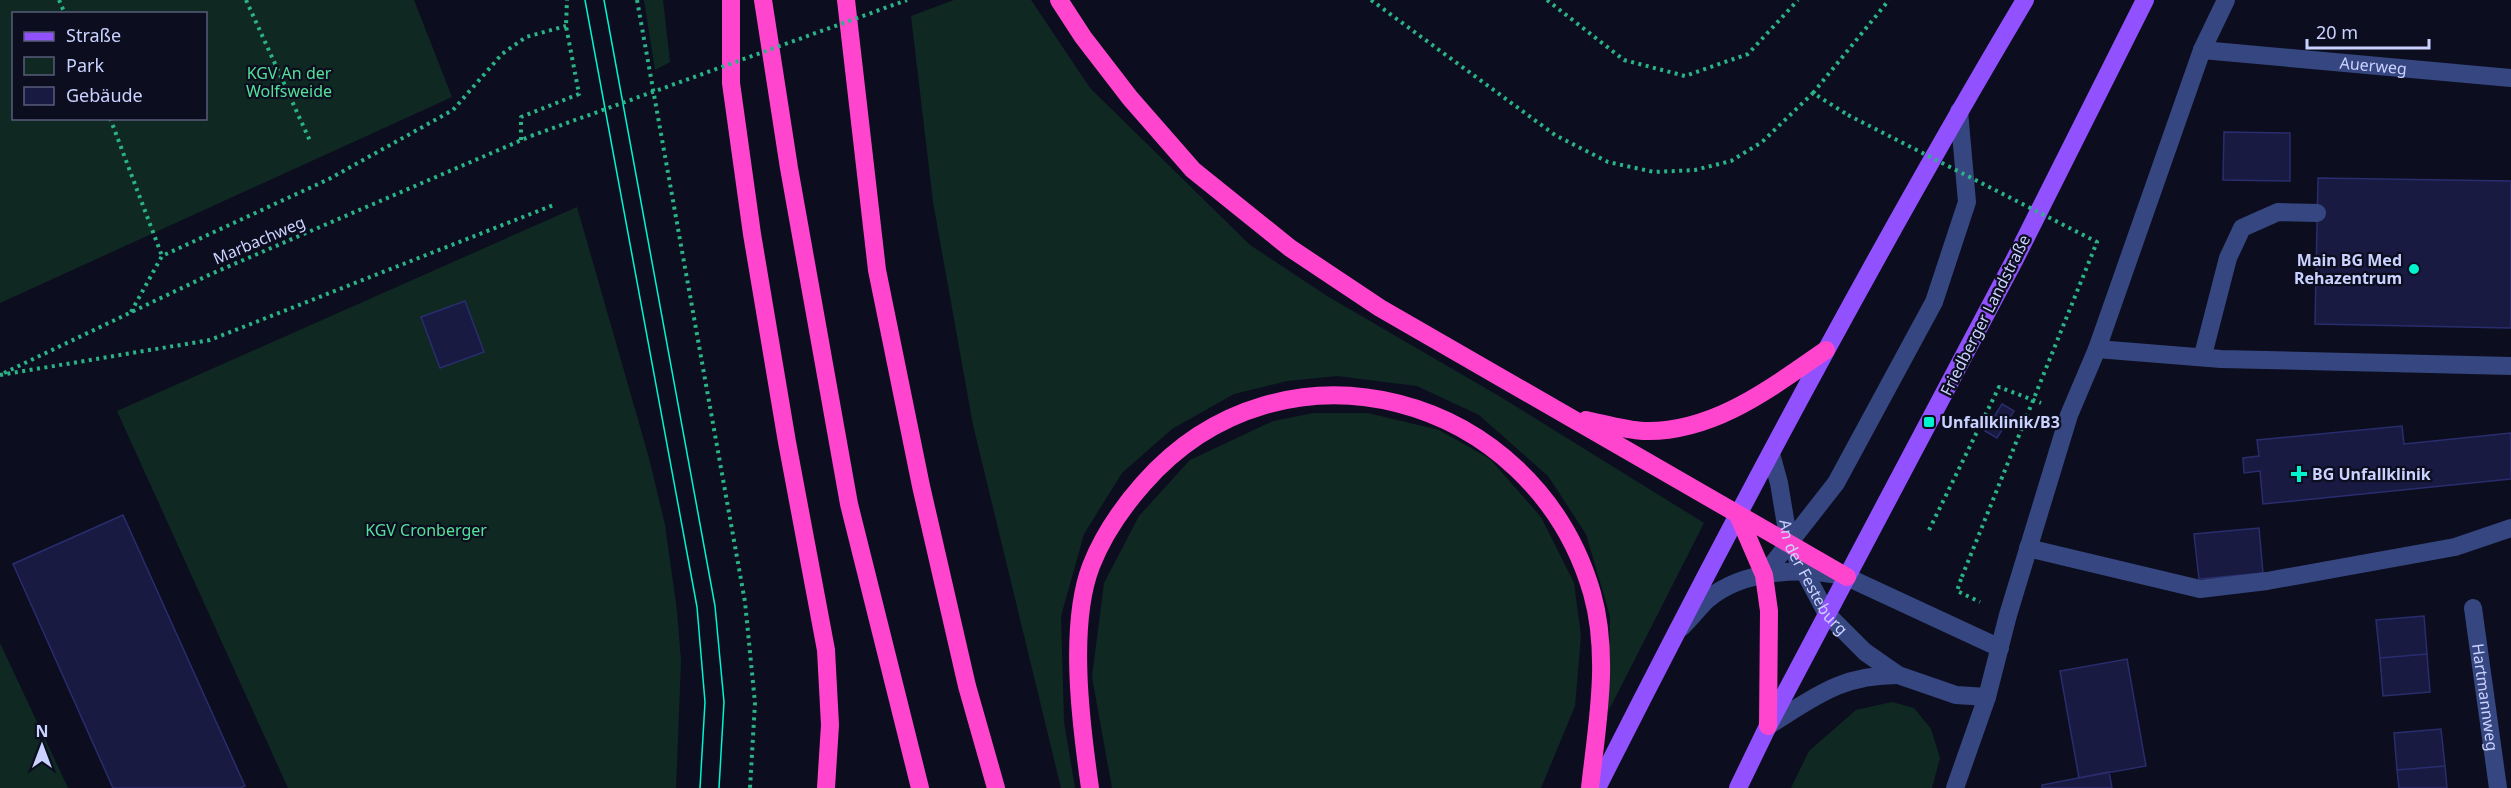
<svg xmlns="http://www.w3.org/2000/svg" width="2511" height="788" font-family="'Noto Sans',sans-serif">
  <rect width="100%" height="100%" fill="#0c0e1f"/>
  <path fill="#0f2922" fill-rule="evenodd" d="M0,0h414l38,97 -452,206zM14,14h192v104h-192z
    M644,0h19l7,62 -15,8z
    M954,0h77l59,88 160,157 77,51 177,103 200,124 -96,189 2,-96 -24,-82 -38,-58 -69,-61 -62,-29 -80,-10 -50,5 -53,13 -62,35 -50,44 -38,61 -23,82 3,106 11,66h-14l-88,-363 -40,-223 -22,-186z
    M577,207l72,251 16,67 12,86 4,50 -5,127h-388l-171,-377z
    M1314,413h54l71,17 51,29 51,58 33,66 7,53 -6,70 -34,82h-429l-20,-111 12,-94 35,-67 51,-56 83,-39z
    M0,643l68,145h-68z
    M1892,702l22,6 17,21 9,29 -8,30h-141l18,-37 47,-41z"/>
  <path fill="#181a41" stroke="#292d6d" stroke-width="1.5" d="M2224,132l66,1v48l-67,-1z
    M2318,178l193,3v147l-196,-4z
    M465,301l19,51 -44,16 -19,-51z
    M2002,404l12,7 -17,27 -12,-7z
    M2402,426l2,18 107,-11v46l-248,25 -3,-33 -16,2 -1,-15 16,-2 -2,-16z
    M123,515l122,271 -5,2h-127l-100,-224z
    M2259,528l4,45 -64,6 -5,-45z
    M2424,616l3,38 -47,4 -4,-38z
    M2427,654l3,38 -47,4 -3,-38z
    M2127,659l19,107 -67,12 -19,-107z
    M2441,729l4,37 -48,4 -3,-37z
    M2445,766l2,22h-48l-2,-18z
    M2109,772l3,16h-70v-3z"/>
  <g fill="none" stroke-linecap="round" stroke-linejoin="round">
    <path stroke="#2bb388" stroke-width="4" stroke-dasharray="3 4.5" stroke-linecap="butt" d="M59,0l6,14
      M246,0l65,143
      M637,0l108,602 10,101 -5,85
      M1371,0l184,135 53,27 46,10 41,-2 36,-9 31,-19 51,-49 35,22
      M1547,0l77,60 61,16 63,-22 50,-54
      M1813,93l76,-93
      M110,118l52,138
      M521,140v-23l58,-23 -13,-68 1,-26
      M131,312l31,-56 167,-77 124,-69 49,-56 24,-17 40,-11
      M4,373l207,-99 320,-138
      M0,375l210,-35 346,-136
      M1929,530l70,-143 42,16
      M1961,579l-4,12 23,11"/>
    <g stroke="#364680" stroke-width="18">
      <path id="s1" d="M2202,50l309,28"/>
      <path d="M2097,349l124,10 290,7"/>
      <path d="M2203,355l25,-97 14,-30 36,-16 39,1"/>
      <path id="s2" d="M1771,454l8,29 10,60 38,71 38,38 33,23 58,20 31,2"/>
      <path d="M2028,548l172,41 67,-8 188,-34 56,-19"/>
      <path d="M1764,575l72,-92 98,-181 33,-100 -8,-91"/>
      <path id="s3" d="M2473,608l25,180"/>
      <path d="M1681,628c9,-9 17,-19 26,-28 36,-31 96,-33 140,-23l153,71"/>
      <path d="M1768,726c47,-29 72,-51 130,-51"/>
      <path d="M1955,788l32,-91 21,-82 61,-200 28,-66 105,-299 24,-50"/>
    </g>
    <path stroke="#9151ff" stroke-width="18" d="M1597,788c135,-267 275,-531 428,-788
      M1738,788l30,-62 247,-467 130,-259"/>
    <path stroke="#ff45ce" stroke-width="18" d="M731,0v83l21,151 35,208 39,208 4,75 -4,63
      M763,0l26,168 60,336 71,284
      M846,0l31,270 44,216 46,200 29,102
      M1059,0l24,37 47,61 63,72 97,78 90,60 467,269
      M1586,420c19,4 39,10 58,11 70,2 128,-44 182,-81
      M1738,515l26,60 5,36 -1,115
      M1090,788c-9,-63 -22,-162 1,-222 12,-31 30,-57 52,-82 140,-160 391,-91 449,109 18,64 5,131 -2,195"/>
    <path stroke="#00f5cf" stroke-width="1.5" d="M585,0l112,607 8,95 -5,86
      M604,0l111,606 9,96 -5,86"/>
    <path stroke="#2bb388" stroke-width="4" stroke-dasharray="3 4.5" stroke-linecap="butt" d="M1848,115l249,127 -136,337
      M531,136l376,-136"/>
  </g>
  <g fill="#00f5cf" stroke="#0c0e1f" stroke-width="2">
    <circle cx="2414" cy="269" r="6"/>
    <rect x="1923" y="416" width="12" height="12" rx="3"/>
    <path d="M2296 465h6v6h6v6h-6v6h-6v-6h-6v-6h6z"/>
  </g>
  <g text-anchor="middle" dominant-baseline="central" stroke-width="4.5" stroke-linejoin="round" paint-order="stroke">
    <g font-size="16" fill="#cad2ff" stroke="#0c0e1f">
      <text stroke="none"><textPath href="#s1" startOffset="172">Auerweg</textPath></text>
      <text transform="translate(259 240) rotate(-23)">Marbachweg</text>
      <text transform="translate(1985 315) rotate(-63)">Friedberger Landstraße</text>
      <text stroke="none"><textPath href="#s2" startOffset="132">An der Festeburg</textPath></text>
      <text stroke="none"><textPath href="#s3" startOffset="90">Hartmannweg</textPath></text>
    </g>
    <g font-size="16" fill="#54e19a" stroke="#0c0e1f">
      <text x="289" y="73">KGV An der<tspan x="289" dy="18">Wolfsweide</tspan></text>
      <text x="426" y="530">KGV Cronberger</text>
    </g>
    <g font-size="16" font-weight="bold" fill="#cad2ff" stroke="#0c0e1f" text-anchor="start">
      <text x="2402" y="260" text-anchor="end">Main BG Med<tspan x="2402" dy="18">Rehazentrum</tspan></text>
      <text x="1941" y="422">Unfallklinik/B3</text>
      <text x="2312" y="474">BG Unfallklinik</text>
    </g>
  </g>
  <rect x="12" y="12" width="195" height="108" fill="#0c0e1f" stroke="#585c79" stroke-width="1.5"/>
  <rect x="24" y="32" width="30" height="9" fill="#9151ff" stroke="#585c79" stroke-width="1.5"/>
  <text x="66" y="42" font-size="18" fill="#cad2ff">Straße</text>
  <rect x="24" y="57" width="30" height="18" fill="#0f2922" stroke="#585c79" stroke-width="1.5"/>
  <text x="66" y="72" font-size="18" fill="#cad2ff">Park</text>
  <rect x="24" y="87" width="30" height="18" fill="#181a41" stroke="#585c79" stroke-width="1.5"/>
  <text x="66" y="102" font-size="18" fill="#cad2ff">Gebäude</text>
  <g transform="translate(42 746)" stroke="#0c0e1f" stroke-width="4.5" paint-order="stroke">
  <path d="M0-4.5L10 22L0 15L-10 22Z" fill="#cad2ff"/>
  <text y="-9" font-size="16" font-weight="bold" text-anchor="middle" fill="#cad2ff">N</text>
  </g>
  <path d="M2307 39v9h122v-9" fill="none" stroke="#cad2ff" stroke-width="3"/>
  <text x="2316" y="39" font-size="18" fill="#cad2ff" stroke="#0c0e1f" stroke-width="4.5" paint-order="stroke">20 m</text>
</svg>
